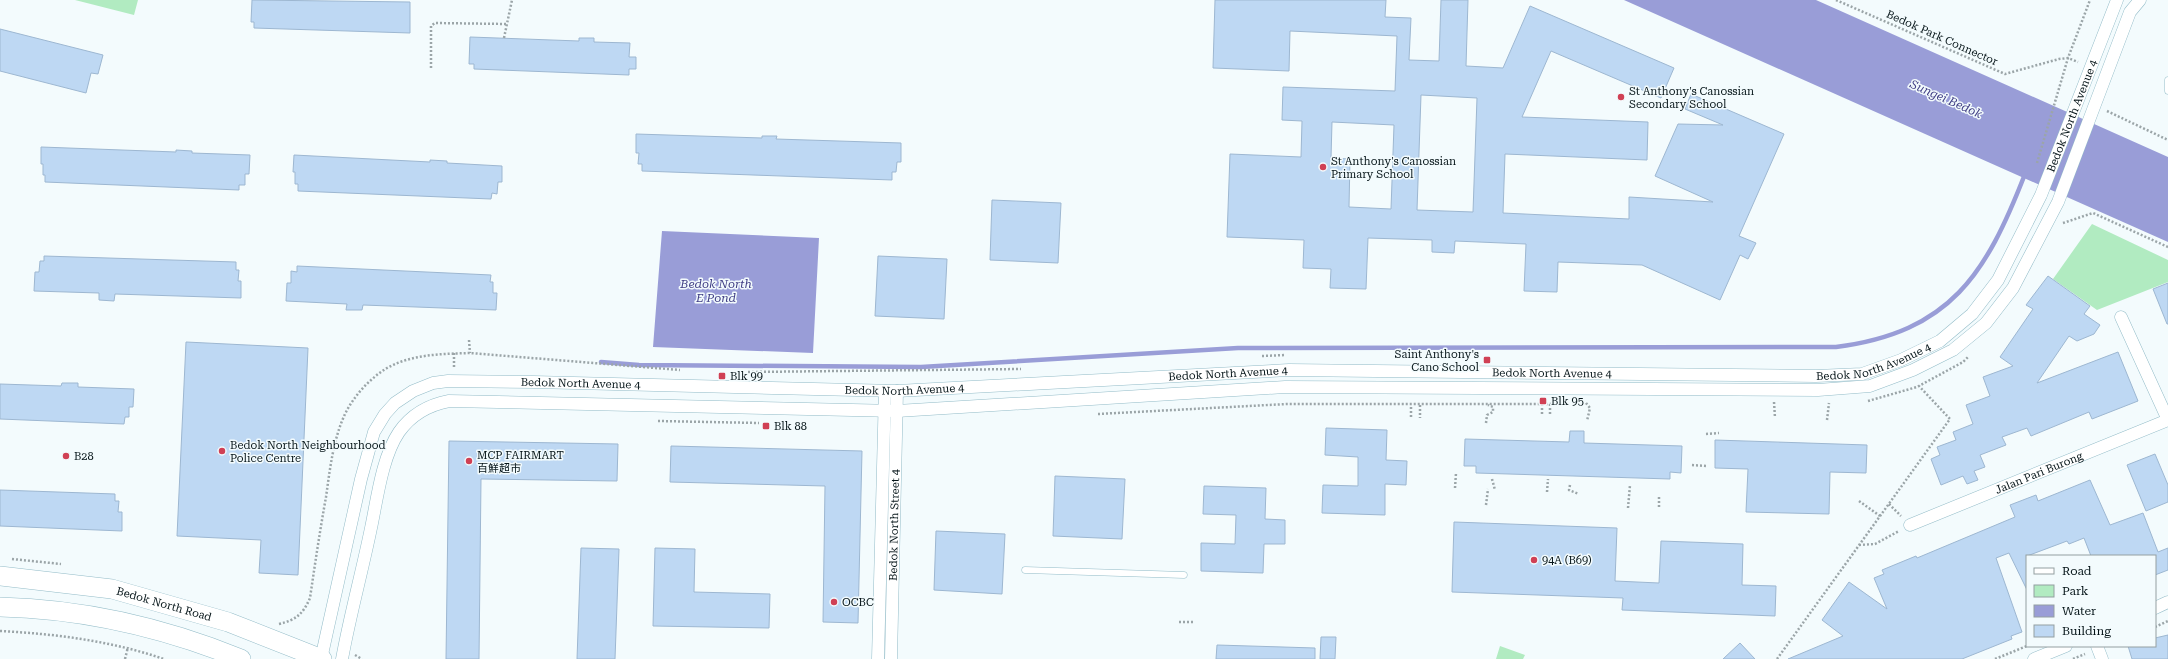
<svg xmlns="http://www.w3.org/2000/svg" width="2168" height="659" font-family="'Roboto Serif','Noto Sans SC',serif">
  <rect width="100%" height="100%" fill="#f3fbfd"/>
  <path fill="#b1ebc1" d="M75,0h63l-4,15z
    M2092,224l76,36v22l-71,28 -44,-31z
    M1500,646l25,9 -2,4h-27z"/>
  <path fill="#999dd7" d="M1624,0h192l352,157v85z
    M662,231l157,7 -6,115 -160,-6z"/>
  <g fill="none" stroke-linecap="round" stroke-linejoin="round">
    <path stroke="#999dd7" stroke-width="4.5" d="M601,362l38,3 282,2 317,-19 598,-1c115,-15 150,-73 189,-173"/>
  </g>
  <path fill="#bed8f3" stroke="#9db7d1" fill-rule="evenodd" d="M252,0l158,2v31l-156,-5v-6h-3z
    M1215,0h171l-1,17 26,1 -2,42 30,1 2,-61h27l-2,66 37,2 27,-62 144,62 -13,30 -110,-47 -29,66 126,5 -1,38 -142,-6 -2,59 126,6v-22l84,5 -58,-26 23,-52 45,1 -38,-16 6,-15 93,40 -45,102 17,7 -8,16 -8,-4 -20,45 -78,-35 -84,-3 -1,30 -33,-1 2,-47 -71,-3 -1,12 -22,-1v-12l-64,-2 -2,51 -36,-1 1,-19 -28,-1 1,-28 -77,-3 3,-83 71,3 1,-36 -20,-1 1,-33 112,4 2,-55 -107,-5 -1,40 -76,-3zM1421,95l56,3 -4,114 -56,-2zM1332,122l62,3 -3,84 -42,-2 1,-48 -19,-1z
    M0,29l103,26 -5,19 -7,-1 -5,20 -86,-22z
    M470,37l109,4v-3h15v4l36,1 -1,14h7v12h-7v6l-155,-6v-5h-5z
    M636,134l126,4v-2h15l-1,3 125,4v19h-4l-1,10h-4v8l-250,-9v-7h-4l1,-11h-3z
    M41,147l135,5v-2l16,1v2l58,2 -1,19h-4v11h-6v5l-194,-8v-7h-2v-11h-2z
    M294,155l136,7v-2l17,1v2l55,3v16h-4l-1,12 -5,-1 -1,6 -193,-8v-7h-3v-12h-2z
    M992,200l69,3 -3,60 -68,-3z
    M44,256l192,6v8h3l-1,11h3v17l-126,-4 -1,7 -15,-1v-7l-65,-2 1,-19h4l1,-11h4z
    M878,256l69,3 -3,60 -69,-3z
    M297,266l194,9 -1,7h3v11h4l-1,17 -133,-5 -1,5h-16l1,-6 -61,-3 1,-18h4v-12l6,1z
    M2048,276l42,30 -6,8 16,11 -6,9 -17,7 -8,-5 -32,47 81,-31 20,49 -46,18 -3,-7 -58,24 -4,-8 -25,9 4,8 -26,10 5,12 -11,4 4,9 -11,4 -4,-8 -22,9 -10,-26 9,-4 -3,-8 19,-7 -3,-8 20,-8 -7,-19 24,-9 -7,-19 30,-11 -13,-9 33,-48 -7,-4z
    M2168,283v41h-1l-14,-35z
    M186,342l122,6 -10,227 -39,-2 2,-33 -84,-4z
    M62,383h16v4l56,2 -1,18h-4v10h-4l-1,7 -124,-5v-35l61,2z
    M1326,428l61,2 -1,30 21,1 -1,24 -21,-1v31l-63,-2 1,-28 35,1v-29l-33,-2z
    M1570,431h14v12l98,3 -1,27 -11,-1v7l-194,-6v-7h-12l1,-27 104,3z
    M1715,440l152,5 -1,28 -36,-1 -1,42 -83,-2 2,-43 -33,-1z
    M449,441l169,3 -1,37 -136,-2 -2,180h-33z
    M671,446l191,5 -4,172 -35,-1 2,-136 -155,-4z
    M2155,454l13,31v17l-22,9 -19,-46z
    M1055,476l70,3 -3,60 -69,-3z
    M2090,480l20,45 33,-12 15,39 10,-4v22l-13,5v-19h-64l-7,-18 -15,6 -2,-3 -40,15v34l-18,-37 -13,5 26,74 -11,4 1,3 -50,20h-174l55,-23 -21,-16 27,-38 38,27 -13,-31 10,-4 -2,-4 34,-14 1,2 98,-41 -5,-12 26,-10 2,6z
    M1204,486l62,2 -1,31 20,1v24h-21l-1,29 -62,-2v-28l34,1 1,-29 -33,-1z
    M0,490l115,4v7h4l-1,11h4v19l-122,-5z
    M1454,522l163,6 -2,53 44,2 2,-42 82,3 -1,41 34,1 -1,30 -153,-6 1,-12 -171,-6z
    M936,531l69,3 -3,60 -68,-4z
    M581,548l38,1 -4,110h-38z
    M655,548l40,1 -1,43 76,2 -1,34 -116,-2z
    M2168,635v24h-36l-4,-13h27v-8z
    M1321,637h15l-1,22h-15z
    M1740,643l15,16h-32z
    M1217,645l98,3v11h-99z"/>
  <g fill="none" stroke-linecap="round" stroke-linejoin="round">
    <defs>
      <path id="service" d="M2168,80v11
        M1025,570l159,5"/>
      <g id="minor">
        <path d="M2121,317l47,103"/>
        <path id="s1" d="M1910,525l258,-105"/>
        <path d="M2155,608l13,-6"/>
        <path d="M2097,646l5,13"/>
        <path id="s2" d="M321,659l40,-180 13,-47 11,-18 10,-11 18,-12 20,-8 15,-2 86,1 363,9 392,-21 527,6 46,-2 39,-14 39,-19 32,-27 26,-34 43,-85 76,-195"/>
        <path d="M342,659c8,-44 20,-87 29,-131 6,-28 11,-71 28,-96 12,-17 29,-27 50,-31l448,10 388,-24 533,3 52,-4 43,-16 40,-20 33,-27 27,-35 45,-86 72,-190 10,-12"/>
        <path d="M878,659l7,-268"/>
        <path id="s3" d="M891,659l6,-268"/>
        <path d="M2034,659l32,-13"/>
      </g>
      <g id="primary">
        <path id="s4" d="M0,576l112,13 116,33 94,37"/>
        <path d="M0,607c83,2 165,21 241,52"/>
      </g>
    </defs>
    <use href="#service" stroke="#93bcc8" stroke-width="7"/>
    <use href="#minor" stroke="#93bcc8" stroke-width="13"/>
    <use href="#primary" stroke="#93bcc8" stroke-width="20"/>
    <path stroke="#9ba5a8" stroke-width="2.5" stroke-dasharray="2 2" stroke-linecap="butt" d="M1836,0l169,74 54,-15 9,-1 10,4
      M504,38l8,-38
      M431,68v-42l4,-3 72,1
      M2107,111l61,29
      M2037,163l31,-105 22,-58
      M2063,223l30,-10 75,34
      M469,340l1,13
      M454,353v16
      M1262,356l23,-1
      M748,372l273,-3
      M1868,401l49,-14 46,-25 6,-6
      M1774,402l1,16
      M1586,403l4,5 -3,13
      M1542,404v12
      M1550,404v12
      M1420,405v13
      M1098,414l189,-10h268
      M1411,417v-12
      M1827,420l2,-17
      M658,421l101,2
      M1486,423l1,-8 6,-3v-5l-5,-2
      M1706,434l13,-1
      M1692,465l15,1
      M1492,479l3,11
      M1570,485l-1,5 10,4
      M1455,488l1,-15
      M1547,492l1,-13
      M1859,501l21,15
      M1889,504l12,12
      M1486,505l2,-16
      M1659,507v-10
      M1628,508l2,-23
      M1859,545l16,-1 24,-13
      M12,559l49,5
      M1179,622h14
      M279,624c17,-4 24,-10 31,-26 5,-34 10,-68 16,-101 4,-28 7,-57 19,-83 9,-18 24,-35 42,-46 25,-14 55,-14 83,-15l210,17
      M2155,627l13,-6
      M0,631c57,3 111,10 164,28
      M355,655l7,4
      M125,659l3,-12
      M1777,659l173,-240 -31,-33
      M1995,659l32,-13
      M2073,659l12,-5"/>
    <use href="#service" stroke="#fff" stroke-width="6"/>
    <use href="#minor" stroke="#fff" stroke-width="12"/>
    <use href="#primary" stroke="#fff" stroke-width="19"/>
  </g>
  <g fill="#d04054" stroke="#f3fbfd" stroke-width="1.5">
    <circle cx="1621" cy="97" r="4"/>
    <circle cx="1323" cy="167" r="4"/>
    <rect x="1483" y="356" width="8" height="8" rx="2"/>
    <rect x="718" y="372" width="8" height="8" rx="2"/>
    <rect x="1539" y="397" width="8" height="8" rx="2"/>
    <rect x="762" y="422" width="8" height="8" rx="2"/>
    <circle cx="222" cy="451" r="4"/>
    <circle cx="66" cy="456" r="4"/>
    <circle cx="469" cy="461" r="4"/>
    <circle cx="1534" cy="560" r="4"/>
    <circle cx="834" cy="602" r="4"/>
  </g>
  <g text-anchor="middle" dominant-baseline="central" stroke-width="3" stroke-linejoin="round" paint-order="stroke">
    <g font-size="11" fill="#051418" stroke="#f3fbfd">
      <text transform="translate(1942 38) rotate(24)">Bedok Park Connector</text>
      <text stroke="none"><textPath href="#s2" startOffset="2092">Bedok North Avenue 4</textPath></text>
      <text stroke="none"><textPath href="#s2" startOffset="1756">Bedok North Avenue 4</textPath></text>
      <text stroke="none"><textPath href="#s2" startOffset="1108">Bedok North Avenue 4</textPath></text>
      <text stroke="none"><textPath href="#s2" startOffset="1432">Bedok North Avenue 4</textPath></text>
      <text stroke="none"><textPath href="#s2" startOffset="460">Bedok North Avenue 4</textPath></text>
      <text stroke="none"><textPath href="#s2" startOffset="784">Bedok North Avenue 4</textPath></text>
      <text stroke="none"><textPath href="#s1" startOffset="139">Jalan Pari Burong</textPath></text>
      <text stroke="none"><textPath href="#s3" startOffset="134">Bedok North Street 4</textPath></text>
      <text stroke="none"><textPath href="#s4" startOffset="167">Bedok North Road</textPath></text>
    </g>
    <g font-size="11" fill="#051418" stroke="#f3fbfd" text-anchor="start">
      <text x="1629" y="91">St Anthony's Canossian<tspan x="1629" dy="13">Secondary School</tspan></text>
      <text x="1331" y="161">St Anthony's Canossian<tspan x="1331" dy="13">Primary School</tspan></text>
      <text x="1479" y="354" text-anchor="end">Saint Anthony's<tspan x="1479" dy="13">Cano School</tspan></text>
      <text x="730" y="376">Blk 99</text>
      <text x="1551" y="401">Blk 95</text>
      <text x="774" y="426">Blk 88</text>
      <text x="230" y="445">Bedok North Neighbourhood<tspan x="230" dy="13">Police Centre</tspan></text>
      <text x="477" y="455">MCP FAIRMART<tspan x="477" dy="13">百鮮超市</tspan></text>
      <text x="74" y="456">B28</text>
      <text x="1542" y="560">94A (B69)</text>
      <text x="842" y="602">OCBC</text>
    </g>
    <g font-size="12" font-style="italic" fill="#403e85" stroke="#f3fbfd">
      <text transform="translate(1946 99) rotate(24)">Sungei Bedok</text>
      <text x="716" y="284">Bedok North<tspan x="716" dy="14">E Pond</tspan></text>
    </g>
  </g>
  <rect x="2026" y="555" width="130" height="92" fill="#f3fbfd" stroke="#949fa1"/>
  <rect x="2034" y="568" width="20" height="6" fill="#ffffff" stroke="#949fa1"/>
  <text x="2062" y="575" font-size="12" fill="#051418">Road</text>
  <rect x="2034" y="585" width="20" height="12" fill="#b1ebc1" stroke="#949fa1"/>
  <text x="2062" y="595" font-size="12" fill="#051418">Park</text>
  <rect x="2034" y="605" width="20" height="12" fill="#999dd7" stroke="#949fa1"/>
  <text x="2062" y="615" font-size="12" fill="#051418">Water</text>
  <rect x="2034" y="625" width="20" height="12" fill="#bed8f3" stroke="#949fa1"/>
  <text x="2062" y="635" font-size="12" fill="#051418">Building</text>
</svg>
